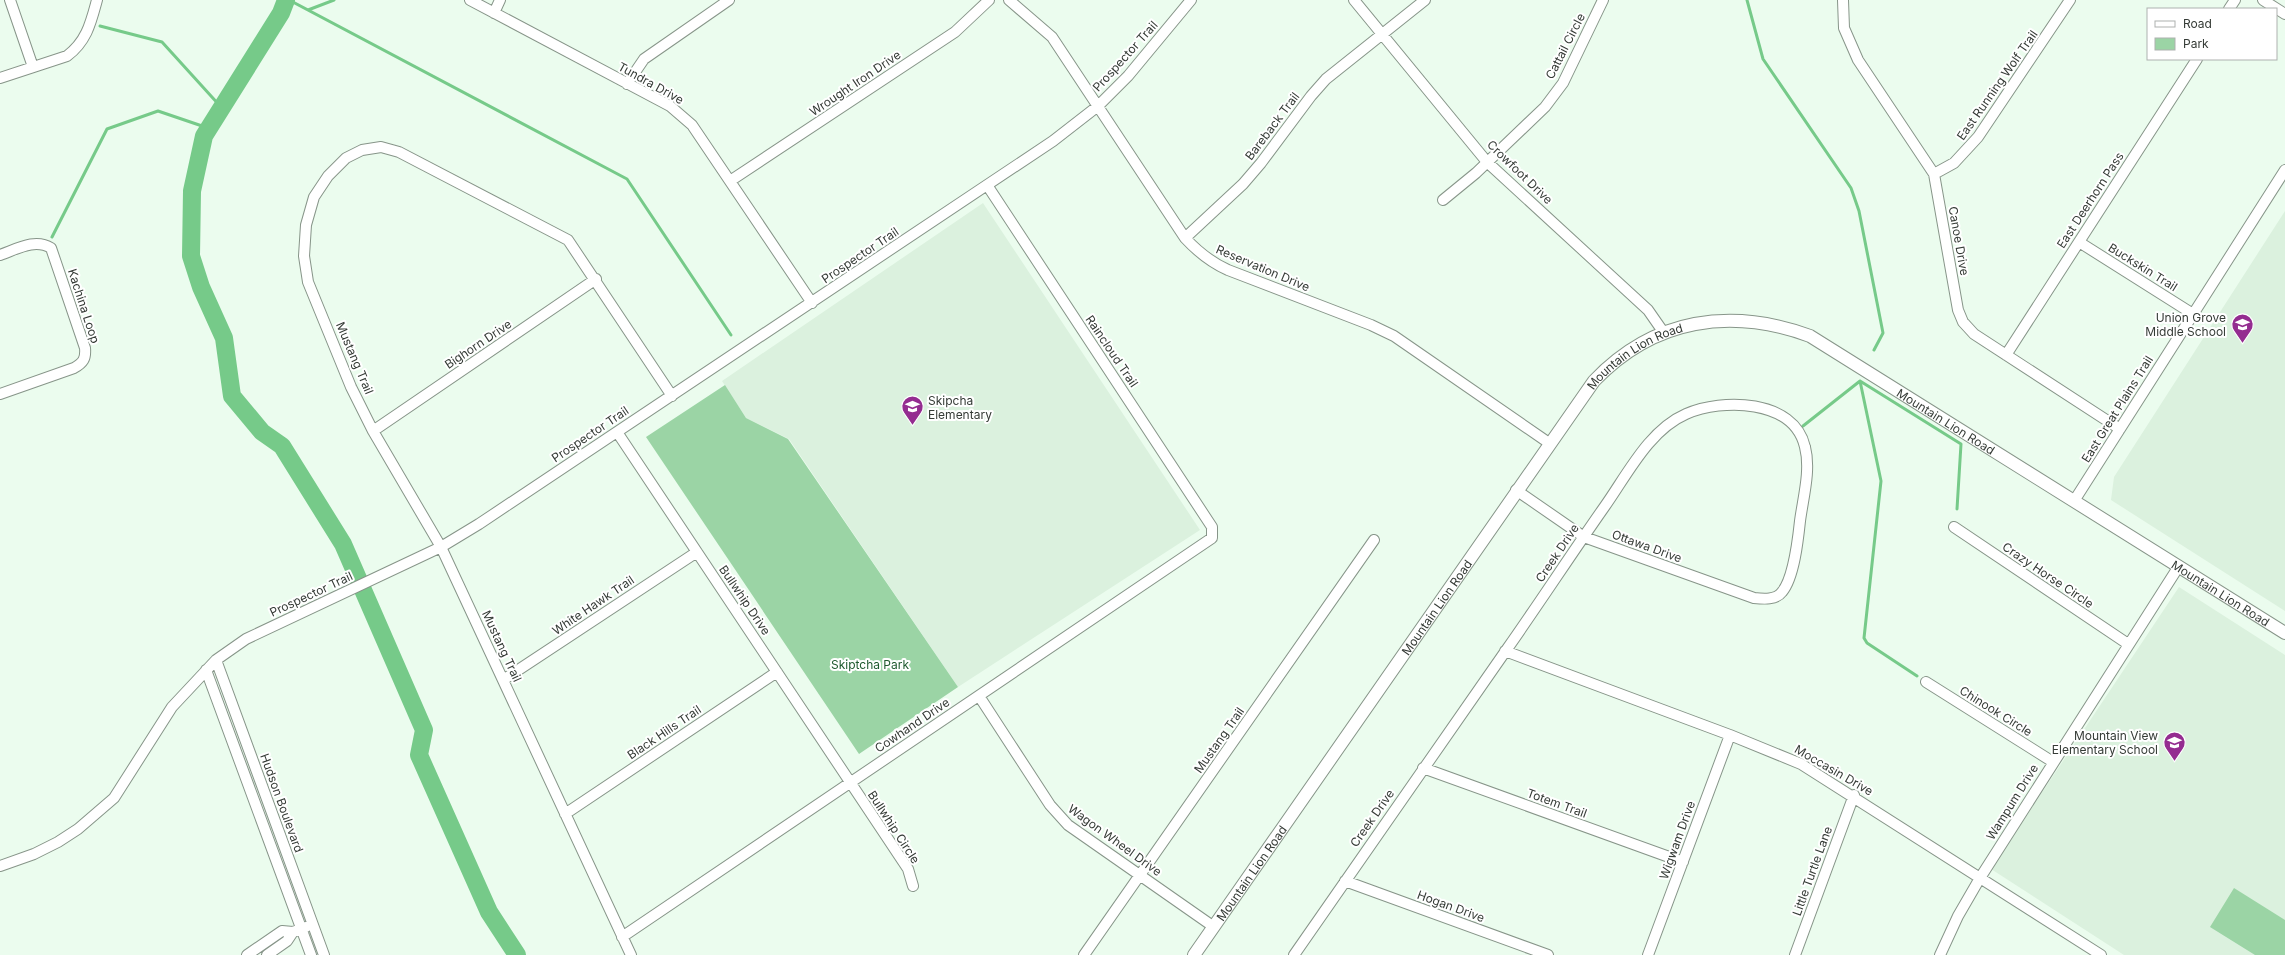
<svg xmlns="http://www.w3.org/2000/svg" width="2285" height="955" font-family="Inter,sans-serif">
  <rect width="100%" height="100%" fill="#ebfcee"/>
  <path fill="#dbf1de" d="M983,203l217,327 -242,157 -169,-248 -43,-21 -24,-37z
    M2285,211v400l-174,-111 3,-23z
    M2179,587l106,68v300h-161l-133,-86z"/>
  <path fill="#9bd4a5" d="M725,385l21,33 42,21 170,248 -99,67 -213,-317z
    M2234,888l51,32v35h-30l-45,-28z"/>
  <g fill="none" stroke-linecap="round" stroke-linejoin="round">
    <path stroke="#76ca89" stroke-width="3" d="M289,0l338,179 104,156
      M1747,0l16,59 88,129 8,23 24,122 -9,17
      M308,10l26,-10
      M100,26l62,16 59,65
      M52,237l55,-108 51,-18 50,17
      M1860,381l21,100 -17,157 3,5 50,33
      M1860,381l101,63 -4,65
      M1803,426l57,-45"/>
    <path stroke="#76ca89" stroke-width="18" d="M286,0l-5,13 -77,123 -12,55 -1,65 10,31 23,51 8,58 30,36 20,14 61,98 81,186 -5,25 70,157 28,43"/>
    <defs>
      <path id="minor" d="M10,0l23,67
        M470,0l200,106 22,19 120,178
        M1009,0l43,37 133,201c13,14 25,24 43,32l143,55 23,11 155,107
        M1354,0l133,162 161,148 16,23
        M1843,0l1,28 14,32 76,114 24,136 5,12 11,12 146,95
        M2263,0l22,14
        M2229,9l6,-9
        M494,13l6,-13
        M0,78l67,-22c20,-15 24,-34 30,-56
        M627,84l17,-25 85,-59
        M1934,174l20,-11 24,-26 92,-137
        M730,181l225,-149 34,-32
        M1443,200l33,-27 69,-66 18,-24 40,-83
        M1185,238l58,-54 18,-21 50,-67 15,-17 99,-79
        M2079,242l114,72
        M0,255c17,-6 35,-17 51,-7l34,100c1,11 -2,15 -11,20l-74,26
        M2006,355l191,-296
        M373,431l223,-152
        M617,432l291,437 5,17
        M2074,501l211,-331
        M1954,527l174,117
        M1505,651l225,84 71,29 300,191
        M216,660l108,295
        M206,670l105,285
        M503,680l194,-128
        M1926,682l127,80
        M979,696l71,109 18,20 146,102
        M1423,768l260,94
        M565,814l212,-142
        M0,866l34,-12 24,-12 20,-13 36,-31 58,-91 44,-47 30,-21 195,-92 38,-23 574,-383 45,-35 30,-30 63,-76
        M1345,881l203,74
        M622,937l590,-399v-11l-225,-342
        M247,955l35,-24 11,1 13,-5
        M267,955l20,-14 6,-9
        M631,955l-190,-408 -68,-116 -22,-44 -43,-105 -4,-26 2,-31 8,-28 14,-21 18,-18 16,-8 19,-3 18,5 169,88 104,156
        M1084,955l290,-415
        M1294,955c70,-102 142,-203 213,-306 33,-47 65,-96 98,-143 22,-31 44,-76 81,-92 36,-16 108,-15 119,33 6,23 -2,51 -5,74 -2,19 -6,57 -18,71 -6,8 -18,7 -28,6l-170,-61 -68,-47
        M1648,955l82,-220
        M1795,955l59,-160
        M1940,955l18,-39 22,-38 199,-312"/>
      <g id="tertiary">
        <path id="s1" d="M1194,955l400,-574c60,-63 137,-74 216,-45l475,297"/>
      </g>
    </defs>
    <use href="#minor" stroke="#879589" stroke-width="12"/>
    <use href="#tertiary" stroke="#879589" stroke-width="14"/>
    <use href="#minor" stroke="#fff" stroke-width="10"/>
    <use href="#tertiary" stroke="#fff" stroke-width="12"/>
  </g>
  <defs>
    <symbol id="school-pin" viewBox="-11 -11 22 30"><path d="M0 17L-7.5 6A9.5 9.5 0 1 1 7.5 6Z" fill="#942c90" stroke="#fff"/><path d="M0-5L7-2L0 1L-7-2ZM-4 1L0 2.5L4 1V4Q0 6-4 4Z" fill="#fff"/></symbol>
  </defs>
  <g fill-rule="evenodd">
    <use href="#school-pin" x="2230" y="312" width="25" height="34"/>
    <use href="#school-pin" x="900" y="394" width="25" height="34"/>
    <use href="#school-pin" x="2162" y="730" width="25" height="34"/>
  </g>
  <g text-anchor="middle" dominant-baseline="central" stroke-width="4" stroke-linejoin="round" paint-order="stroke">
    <g font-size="12" fill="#353b36" stroke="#fff">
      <text transform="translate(1565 46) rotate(-63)">Cattail Circle</text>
      <text transform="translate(1125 56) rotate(-48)">Prospector Trail</text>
      <text transform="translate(651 83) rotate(29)">Tundra Drive</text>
      <text transform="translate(855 83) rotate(-34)">Wrought Iron Drive</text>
      <text transform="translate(1997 85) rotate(-55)">East Running Wolf Trail</text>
      <text transform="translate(1272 126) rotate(-53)">Bareback Trail</text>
      <text transform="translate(1520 172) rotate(44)">Crowfoot Drive</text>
      <text transform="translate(2090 200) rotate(-57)">East Deerhorn Pass</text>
      <text transform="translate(1959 241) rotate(80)">Canoe Drive</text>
      <text transform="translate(860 255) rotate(-34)">Prospector Trail</text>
      <text transform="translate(2143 267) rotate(32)">Buckskin Trail</text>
      <text transform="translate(1263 268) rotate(23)">Reservation Drive</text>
      <text transform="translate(84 306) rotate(72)">Kachina Loop</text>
      <text transform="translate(478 344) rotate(-34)">Bighorn Drive</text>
      <text transform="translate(1112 351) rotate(56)">Raincloud Trail</text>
      <text transform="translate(355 358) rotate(67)">Mustang Trail</text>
      <text stroke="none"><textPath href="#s1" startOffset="748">Mountain Lion Road</textPath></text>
      <text transform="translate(2117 409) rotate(-58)">East Great Plains Trail</text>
      <text stroke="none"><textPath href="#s1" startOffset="1095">Mountain Lion Road</textPath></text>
      <text transform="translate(590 434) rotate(-34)">Prospector Trail</text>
      <text transform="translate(1647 546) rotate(20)">Ottawa Drive</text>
      <text transform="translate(1557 553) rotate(-56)">Creek Drive</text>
      <text transform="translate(2048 575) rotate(34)">Crazy Horse Circle</text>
      <text stroke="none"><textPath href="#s1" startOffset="1419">Mountain Lion Road</textPath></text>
      <text transform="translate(311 594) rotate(-25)">Prospector Trail</text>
      <text transform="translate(745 600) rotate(56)">Bullwhip Drive</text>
      <text transform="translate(593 605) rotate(-34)">White Hawk Trail</text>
      <text stroke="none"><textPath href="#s1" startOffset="424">Mountain Lion Road</textPath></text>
      <text transform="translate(502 646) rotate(65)">Mustang Trail</text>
      <text transform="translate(1996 711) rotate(32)">Chinook Circle</text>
      <text transform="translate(912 725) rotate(-34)">Cowhand Drive</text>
      <text transform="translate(664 732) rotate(-34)">Black Hills Trail</text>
      <text transform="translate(1219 740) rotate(-55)">Mustang Trail</text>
      <text transform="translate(1834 770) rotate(30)">Moccasin Drive</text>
      <text transform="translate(2012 802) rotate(-58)">Wampum Drive</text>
      <text transform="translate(282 803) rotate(70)">Hudson Boulevard</text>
      <text transform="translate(1557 803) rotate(20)">Totem Trail</text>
      <text transform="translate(1372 818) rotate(-55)">Creek Drive</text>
      <text transform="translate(894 827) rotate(57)">Bullwhip Circle</text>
      <text transform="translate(1115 840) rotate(36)">Wagon Wheel Drive</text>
      <text transform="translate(1677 840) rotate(-70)">Wigwam Drive</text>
      <text transform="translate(1812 871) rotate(-70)">Little Turtle Lane</text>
      <text stroke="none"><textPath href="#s1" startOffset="100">Mountain Lion Road</textPath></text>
      <text transform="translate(1451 906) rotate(20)">Hogan Drive</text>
    </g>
    <g font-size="12" fill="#353b36" stroke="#fff" text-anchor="end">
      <text x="2226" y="317">Union Grove<tspan x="2226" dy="14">Middle School</tspan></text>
      <text x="928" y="400" text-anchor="start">Skipcha<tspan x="928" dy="14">Elementary</tspan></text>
      <text x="2158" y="735">Mountain View<tspan x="2158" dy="14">Elementary School</tspan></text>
    </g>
    <g font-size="12" fill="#1f5a2f" stroke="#fff">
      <text x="870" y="664">Skiptcha Park</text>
    </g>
  </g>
  <rect x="2147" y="8" width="130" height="52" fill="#ffffff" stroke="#aeb1af"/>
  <rect x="2155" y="21" width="20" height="6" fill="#ffffff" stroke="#aeb1af"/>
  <text x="2183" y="28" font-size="12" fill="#353b36">Road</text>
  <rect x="2155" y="38" width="20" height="12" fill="#9bd4a5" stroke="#aeb1af"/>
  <text x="2183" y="48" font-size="12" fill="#353b36">Park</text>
</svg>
